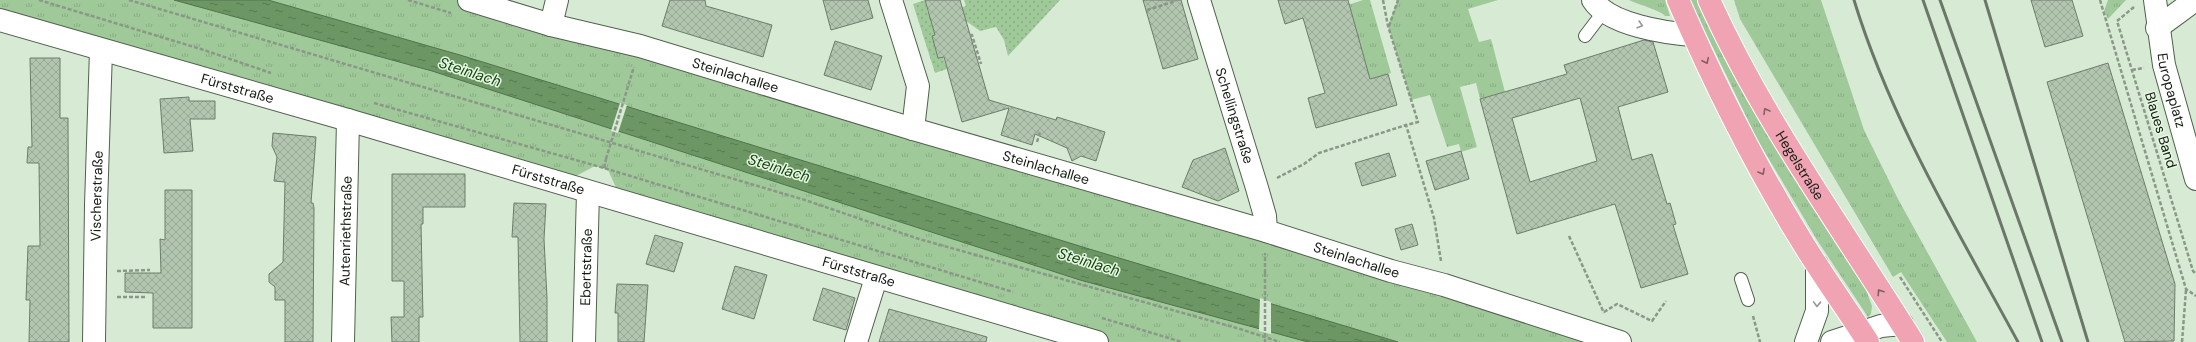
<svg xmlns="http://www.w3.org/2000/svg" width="2196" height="342" font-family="'DM Sans',sans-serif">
  <defs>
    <pattern id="grass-tufts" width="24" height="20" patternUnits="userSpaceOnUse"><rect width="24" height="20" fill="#a0c99a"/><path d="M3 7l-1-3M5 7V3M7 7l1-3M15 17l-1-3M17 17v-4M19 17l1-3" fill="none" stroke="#89ac84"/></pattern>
    <pattern id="garden-dots" width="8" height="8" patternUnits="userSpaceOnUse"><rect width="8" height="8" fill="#a0c99a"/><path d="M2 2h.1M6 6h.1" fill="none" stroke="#89ac84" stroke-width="1.8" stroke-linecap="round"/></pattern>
    <pattern id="water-ripples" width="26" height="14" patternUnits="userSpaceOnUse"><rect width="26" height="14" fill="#6c9765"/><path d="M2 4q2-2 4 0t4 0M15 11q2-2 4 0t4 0" fill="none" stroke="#587a52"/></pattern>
    <pattern id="building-cross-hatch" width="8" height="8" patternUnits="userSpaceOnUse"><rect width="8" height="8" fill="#b2c5af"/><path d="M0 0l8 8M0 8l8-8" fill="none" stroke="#98a996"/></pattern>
  </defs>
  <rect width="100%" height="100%" fill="#d7ebd4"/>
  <path fill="url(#grass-tufts)" d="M0,0h469l1151,342h-522l-475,-139 -15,-33 -13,-4 -34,18 -561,-164z
    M1363,0h7l21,73 -21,6 -22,-74z
    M1398,0h100l-30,9 11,33 12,-3 14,53 -25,7 -4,-16 -16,4 17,60 -16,5 -2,-8 -12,3 -17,-52 -19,5 -23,-74z
    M1629,0h36l5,16h-5c-3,-5 -28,-12 -36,-16z
    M1690,0h8l76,144 90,140 8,22 -1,8 -3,3 -51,-77 -60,-101z
    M1734,0h87l43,130 34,69 79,143h-30l-46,-70 -8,5 -153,-258z
    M2108,0h18l-18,19 -4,-8z"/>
  <path fill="url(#garden-dots)" d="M925,0l3,13 5,-1 1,3 32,-9 -2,-6h96l-52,56 -4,-16 -8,-13 -16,4 -14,-10 -34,15 6,22 5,-1 4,12 -12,4 -22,-69z"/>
  <path fill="url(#water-ripples)" stroke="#52724c" d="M174,0h94l192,55 626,193 312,94h-90l-228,-62 -648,-209z"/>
  <path fill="#d7ebd4" d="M620,103l7,2 -9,28 -7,-2z
    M1260,298l11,4v32l-12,-3z"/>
  <path fill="url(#building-cross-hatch)" stroke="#6c7e6a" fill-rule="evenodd" d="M670,0h35l1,6 66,19 -9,32 -101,-31z
    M823,0h45l5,18 -42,12z
    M925,0h35l29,100 67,20 1,-3 48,15 -9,29 -15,-5 -9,5 -5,-13 -32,-14 -3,11 -31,-10 8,-27 -47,14 -18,-65 -6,1 -6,-22 3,-1z
    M1143,0h38l17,59 -35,10z
    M1278,0h70l22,79 18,-5 9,31 -81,23 -8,-30 17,-5 -22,-75 -18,6z
    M2031,0h41l11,36 -38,11z
    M1644,40l9,2 15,50 -50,15 14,53 20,-6 15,50 3,-1 6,21 -3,1 15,49 -47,14 -26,-84 -98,30 -37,-135 87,-25 -3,-9zM1580,98l17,63 -67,21 -18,-64z
    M835,41l47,15 -11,34 -47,-15z
    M30,58h30v60h8l1,224h-40l1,-42h-4l2,-54h12l-1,-83h-12l1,-16h4z
    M2108,63l67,221 -1,57 -49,1 -78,-260z
    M189,97v4h26v18h-25l3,32 -29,2 -4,-54z
    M273,133l43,4 -5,66h2l1,5 -1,134h-28v-42h-10v-13l-6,-5v-8l14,-12 2,-80 -11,-1 3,-24 -5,-11z
    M1225,148l14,43 -21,10 -36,-14 11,-27z
    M1461,151l8,28 -34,11 -9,-29z
    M1389,153l7,23 -34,10 -7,-23z
    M392,174h73v33h-42v17h-2l2,93h-4v25h-27l-1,-25h13v-36h-12z
    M165,190h27v138h-39v-35l-28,-1v-19h36l-1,-34 5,1z
    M514,203l32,1 -2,35 3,59v44h-27l-2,-105h-6z
    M1412,224l6,21 -17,5 -6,-21z
    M655,235l28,8 -9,29 -28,-8z
    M735,266l32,9 -13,44 -32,-10z
    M617,284l31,1 -4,57h-26v-29h-3z
    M823,288l32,10 -9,32 -33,-10z
    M889,309l98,28 -1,5h-107z"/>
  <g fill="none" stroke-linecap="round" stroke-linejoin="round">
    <defs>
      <path id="service" d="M1585,36l19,-25
        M1741,279l7,21"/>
      <g id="minor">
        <path id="s1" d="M469,0l82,25 89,21 273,83 353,102 125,40 53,14 176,57"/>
        <path d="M891,0l27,86 -5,43"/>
        <path id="s2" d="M1199,0l58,188 8,28 1,15"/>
        <path d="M1593,0c16,25 73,33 100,35"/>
        <path id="s3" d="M0,20l348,100 749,222"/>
        <path d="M551,25l6,-25"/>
        <path id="s4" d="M94,342l2,-137 5,-155"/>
        <path id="s5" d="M343,342l5,-222"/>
        <path id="s6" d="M584,342l4,-150"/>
        <path d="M856,342l20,-64"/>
        <path d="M1806,342l11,-31v-46"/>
        <path d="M1832,342l49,-16 21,-2"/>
      </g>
      <g id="tertiary">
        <path id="s7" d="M2155,0l9,65 32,114"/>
        <path d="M2157,28l38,-28"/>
      </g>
      <g id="primary">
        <path d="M1678,0c35,81 74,160 120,235 22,37 47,71 70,107"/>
        <path id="s8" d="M1709,0c55,122 134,229 204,342"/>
      </g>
    </defs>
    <use href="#service" stroke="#51614e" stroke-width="14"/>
    <use href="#minor" stroke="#51614e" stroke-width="24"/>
    <use href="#tertiary" stroke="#51614e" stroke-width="24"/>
    <use href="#primary" stroke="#fff" stroke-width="24"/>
    <path stroke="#8a9887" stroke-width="2.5" stroke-dasharray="4 2" stroke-linecap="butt" d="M39,0l165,50 67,23
      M129,0l676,200 114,39 321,90 40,13
      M408,0l43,13
      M1383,0l5,26 30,96 -12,3 28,93 7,43
      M2100,0l86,289 10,7
      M2134,7l-17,14 76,250 3,3
      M1147,10l29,-9
      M1389,26l9,-26
      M970,35h2l9,29
      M2132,70l12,-2
      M632,73l2,-6
      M374,103l230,65 409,124
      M1037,142l3,-10 -2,-1
      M604,168l2,-9
      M1277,178l27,-14 15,-11 87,-28
      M1569,236l35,77
      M117,271l33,-1
      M1265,273v-20
      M1900,277l42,65
      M117,297h30
      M1604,312l13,-8 35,17 14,-20
      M1753,316l7,26
      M1102,318l80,24
      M2182,342l4,-52"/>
    <use href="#service" stroke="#fff" stroke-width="12"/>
    <use href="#minor" stroke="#fff" stroke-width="22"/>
    <use href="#tertiary" stroke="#fff" stroke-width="22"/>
    <use href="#primary" stroke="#f0a4b3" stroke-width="22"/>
    <path stroke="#6b7869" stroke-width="3" d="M1854,0c37,121 104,231 164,342
      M1923,0l119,342
      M1940,0l122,342
      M1985,0l103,342"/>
    <path stroke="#8a9887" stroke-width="2.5" stroke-dasharray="4 2" stroke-linecap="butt" d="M606,159l26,-86
      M1265,273v69"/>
  </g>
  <defs><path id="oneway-chevron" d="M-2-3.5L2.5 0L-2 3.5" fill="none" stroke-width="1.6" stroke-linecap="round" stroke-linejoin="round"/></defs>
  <g stroke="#959895">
    <use href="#oneway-chevron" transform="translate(1640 25) rotate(16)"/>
    <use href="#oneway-chevron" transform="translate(1817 304) rotate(92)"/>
  </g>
  <g stroke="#826063">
    <use href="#oneway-chevron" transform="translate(1706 61) rotate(65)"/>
    <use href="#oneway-chevron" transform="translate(1766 111) rotate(-120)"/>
    <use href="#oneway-chevron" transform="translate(1762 172) rotate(61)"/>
    <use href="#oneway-chevron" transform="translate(1880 292) rotate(-123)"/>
  </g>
  <g text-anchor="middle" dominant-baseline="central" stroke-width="3" stroke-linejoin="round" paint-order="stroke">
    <g font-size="14" fill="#141b13" stroke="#e4f8e1">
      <text stroke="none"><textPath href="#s1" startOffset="277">Steinlachallee</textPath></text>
      <text stroke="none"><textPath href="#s3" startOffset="247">Fürststraße</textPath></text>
      <text stroke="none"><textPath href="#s7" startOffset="92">Europaplatz</textPath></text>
      <text stroke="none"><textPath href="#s2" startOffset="121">Schellingstraße</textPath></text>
      <text transform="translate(2161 130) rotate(73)">Blaues Band</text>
      <text stroke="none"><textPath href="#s8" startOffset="189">Hegelstraße</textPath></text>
      <text stroke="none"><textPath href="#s1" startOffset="601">Steinlachallee</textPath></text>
      <text stroke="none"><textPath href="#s3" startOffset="571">Fürststraße</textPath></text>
      <text stroke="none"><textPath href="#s4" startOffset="146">Vischerstraße</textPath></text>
      <text stroke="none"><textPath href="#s5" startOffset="111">Autenriethstraße</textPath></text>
      <text stroke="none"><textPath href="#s1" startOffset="925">Steinlachallee</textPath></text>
      <text stroke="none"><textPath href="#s6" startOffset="75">Ebertstraße</textPath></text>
      <text stroke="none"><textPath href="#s3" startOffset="895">Fürststraße</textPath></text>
    </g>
    <g font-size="15" font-style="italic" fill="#184411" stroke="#e4f8e1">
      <text transform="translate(470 72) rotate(18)">Steinlach</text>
      <text transform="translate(779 168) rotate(17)">Steinlach</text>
      <text transform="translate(1089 262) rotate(17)">Steinlach</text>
    </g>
  </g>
</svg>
